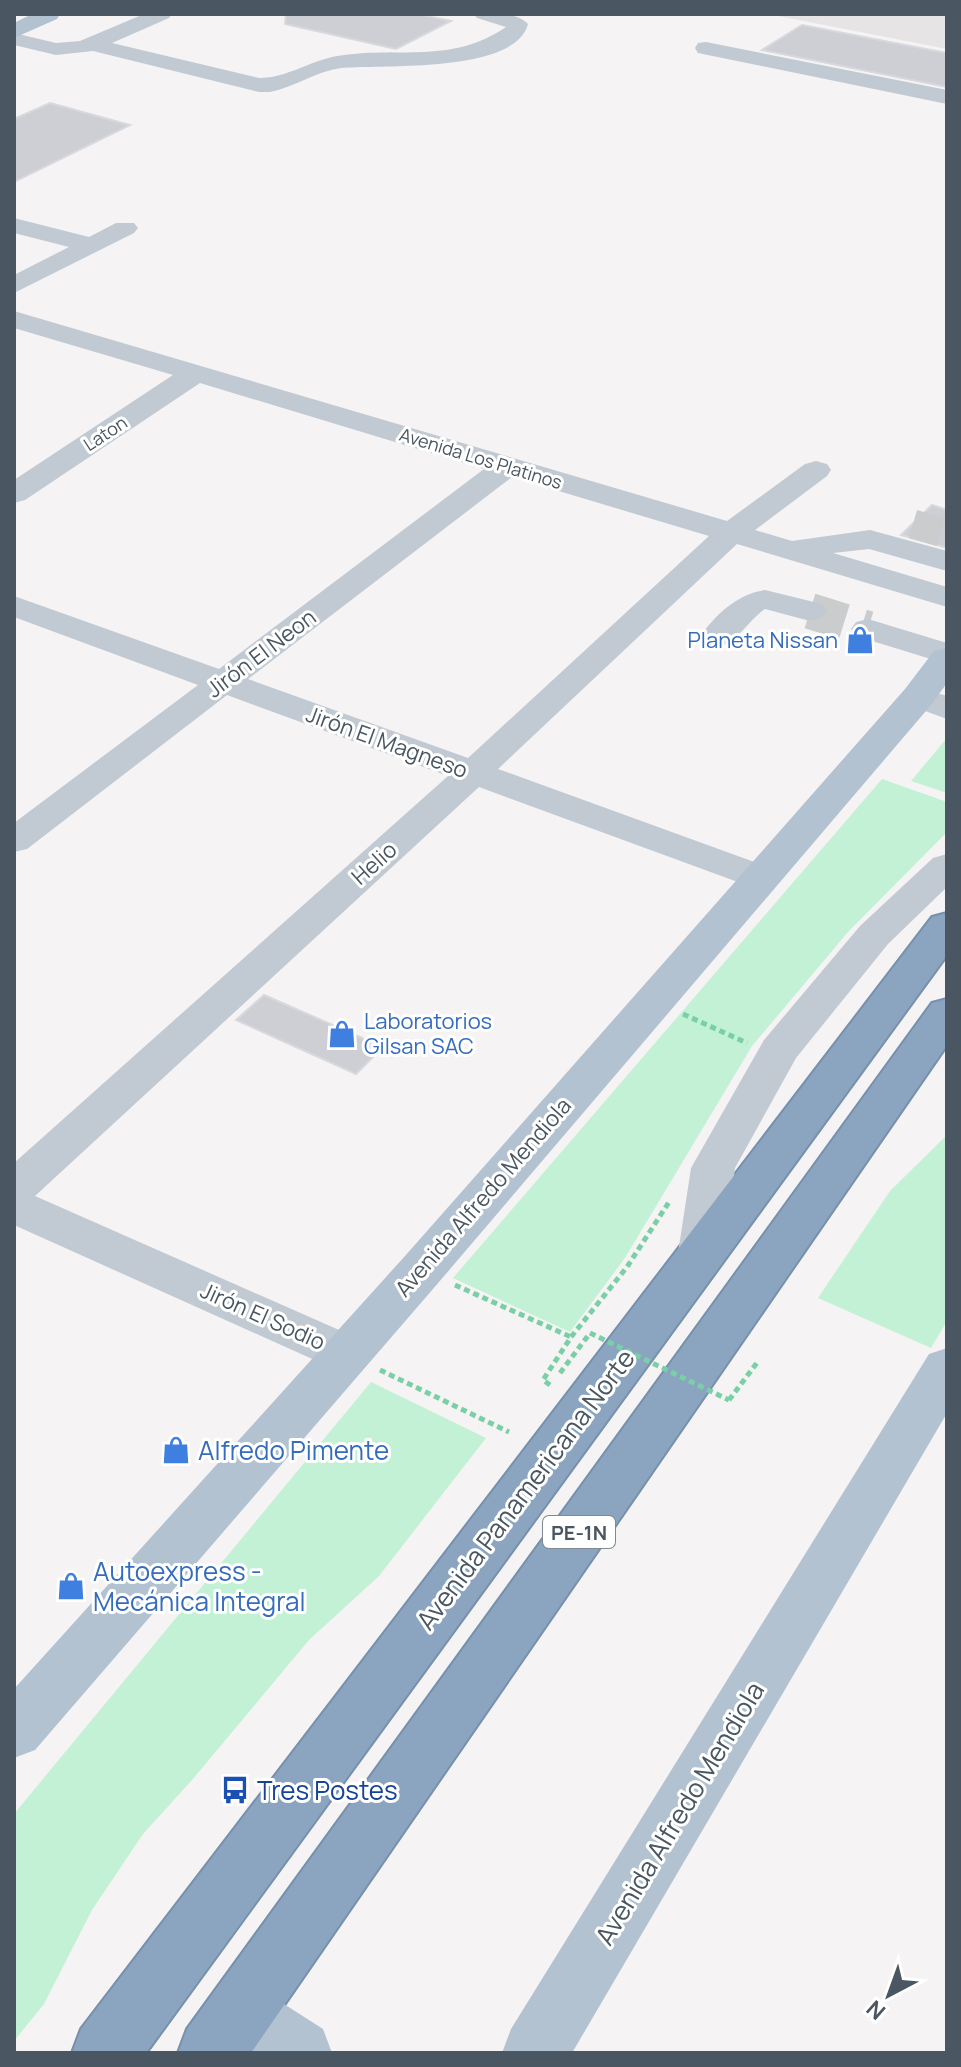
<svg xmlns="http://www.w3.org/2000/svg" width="961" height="2067" font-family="Manrope,sans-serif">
  <rect width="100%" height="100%" fill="#f5f3f3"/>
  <path fill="#e6e4e5" d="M768,14h179v35z"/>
  <path fill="#c3f1d5" d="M947,738v55l-36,-12z
    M882,779l65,23v30l-99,100 -96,114 -127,212 -55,74 -117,-54z
    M947,1135v186l-16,27 -113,-50 72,-107z
    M371,1382l115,56 -107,138 -70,64 -117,140 -49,54 -51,76 -48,94 -30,37v-227z"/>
  <path fill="#cdcfd5" stroke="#d7d9de" stroke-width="2" d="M286,14h131l34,7 -55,28 -111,-25z
    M802,25l145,28v34l-185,-37z
    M50,103l80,22 -116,57v-63z
    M932,505l15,5v38l-46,-13z
    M264,995l119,52 -27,27 -120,-54z"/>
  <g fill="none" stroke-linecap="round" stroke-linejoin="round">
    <path stroke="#caccce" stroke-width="29" stroke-dasharray="29 14" stroke-linecap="butt" d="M913,524l34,10"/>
    <path stroke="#caccce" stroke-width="36" stroke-dasharray="36 18" stroke-linecap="butt" d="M810,611l58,18"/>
    <defs>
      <path id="highway" d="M947,913v42l-801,1098h-74l9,-24 851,-1112z
        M947,999v46l-696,1008h-73l9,-24 745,-1026z"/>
    </defs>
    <use href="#highway" stroke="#7690ad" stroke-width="4"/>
    <path stroke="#7ad0a6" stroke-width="5" stroke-dasharray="6 4" stroke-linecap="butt" d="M683,1014l64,29
      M455,1285l116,52
      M380,1370l129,62
      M560,1373l30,-40
      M550,1385l-7,-5 28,-43 56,-70 42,-65
      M729,1400l30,-40"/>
    <path fill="#c1cad2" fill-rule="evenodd" d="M144,14h28l-3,4 -57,25 147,35c28,0 50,-17 78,-22 61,-10 113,9 169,-29l-29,-9 -3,-4c18,0 41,-3 54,10 -13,50 -147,40 -187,44 -24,3 -46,19 -71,24h-11l-166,-41 -37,4 -42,-10v-12l42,10 24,-2z
      M706,42l241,48v14l-249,-51 -3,-5 3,-5z
      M14,218l75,19 27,-14h18l4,5 -4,5 -120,60v-18l55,-28 -55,-14z
      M14,311l713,210 78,-57 11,-3 11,3 4,6 -4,6 -72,54 37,11 78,-11 77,21v20l-78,-22 -36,4 114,34v20l-210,-63 -239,225 276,100 5,8 -5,8 -14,4 -14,-4 -267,-98 -444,409 329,145 7,13 -7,13 -17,6 -17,-6 -316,-142v-62l434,-387 -221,-81 -200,154 -13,3v-29l184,-138 -184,-68v-21l205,73 265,-200 -284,-86 -175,117 -11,3v-23l159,-105 -159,-47zM512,477l197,59 -241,222 -220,-79z
      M765,590l57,14 5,7 -5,7 -12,3 -45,-12c-22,15 -31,44 -61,36l-5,-7c16,-23 38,-44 66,-48z
      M868,619l79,24v21l-91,-28 -5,-7 5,-7z
      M918,687l29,9v23l-41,-15 -5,-7 5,-7z
      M947,854v33l-59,57 -92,114 -61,110 -11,85 -7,12 -16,5 -16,-5 -7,-12 13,-85 73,-128 96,-114 73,-68z"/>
    <path fill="#b3c2d1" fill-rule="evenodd" d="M32,14h28l-3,5 -43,19v-15z
      M947,648v35l-16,22 -492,577 -404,468 -21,8v-69l391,-433 500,-567 29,-38z
      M947,1348v65l-375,640h-70l9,-24 418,-675z
      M239,1980l23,10 61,39 9,24h-91l-25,-17 -10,-23 10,-23z"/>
    <use href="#highway" fill="#8ba5c1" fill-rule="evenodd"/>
    <path stroke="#7ad0a6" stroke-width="5" stroke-dasharray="6 4" stroke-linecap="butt" d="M590,1333l139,67"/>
  </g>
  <defs>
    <symbol id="shop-bare" viewBox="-9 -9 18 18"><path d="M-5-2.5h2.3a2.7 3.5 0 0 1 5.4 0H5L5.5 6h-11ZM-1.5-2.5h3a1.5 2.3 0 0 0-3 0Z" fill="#3f7fe0" stroke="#fff" stroke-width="2.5" paint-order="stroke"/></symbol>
    <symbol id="bus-bare" viewBox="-9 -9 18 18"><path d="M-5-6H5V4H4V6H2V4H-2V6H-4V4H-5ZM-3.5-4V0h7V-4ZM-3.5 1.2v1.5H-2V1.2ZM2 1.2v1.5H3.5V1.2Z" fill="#1a4fb4" stroke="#fff" stroke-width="2.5" paint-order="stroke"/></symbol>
  </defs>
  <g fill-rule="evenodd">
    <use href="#shop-bare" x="840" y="620" width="40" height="40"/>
    <use href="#shop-bare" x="322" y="1014" width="40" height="40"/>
    <use href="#shop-bare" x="156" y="1430" width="40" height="40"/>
    <use href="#shop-bare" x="51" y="1566" width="40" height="40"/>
    <use href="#bus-bare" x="215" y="1770" width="40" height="40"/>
  </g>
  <g text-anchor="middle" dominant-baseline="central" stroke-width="6" stroke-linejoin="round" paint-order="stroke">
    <g font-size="18" fill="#4a5661" stroke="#fff">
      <text transform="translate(105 433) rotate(-33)">Laton</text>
      <text transform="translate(481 458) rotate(17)">Avenida Los Platinos</text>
    </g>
    <rect fill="#fff" stroke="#808990" stroke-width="2" x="543" y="1516" width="72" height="32" rx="6"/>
    <g font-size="20" font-weight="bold" fill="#4a5661">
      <text x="579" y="1532">PE-1N</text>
    </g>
    <g font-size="22" fill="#366cbe" stroke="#fff" text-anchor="end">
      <text x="838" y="640">Planeta Nissan</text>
      <text x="364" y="1021" text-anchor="start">Laboratorios<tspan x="364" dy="25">Gilsan SAC</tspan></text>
    </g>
    <g font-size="22" fill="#4a5661" stroke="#fff">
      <text transform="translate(261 653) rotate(-37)">Jirón El Neon</text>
      <text transform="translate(387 742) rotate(20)">Jirón El Magneso</text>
      <text transform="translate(374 863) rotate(-42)">Helio</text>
      <text transform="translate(483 1197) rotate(-49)">Avenida Alfredo Mendiola</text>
      <text transform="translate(263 1316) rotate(24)">Jirón El Sodio</text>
    </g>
    <g font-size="26" fill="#366cbe" stroke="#fff" text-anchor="start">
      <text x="198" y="1450">Alfredo Pimente</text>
      <text x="93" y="1571">Autoexpress -<tspan x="93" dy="30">Mecánica Integral</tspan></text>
    </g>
    <g font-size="26" fill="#4a5661" stroke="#fff">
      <text transform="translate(525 1489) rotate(-53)">Avenida Panamericana Norte</text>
      <text transform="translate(679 1813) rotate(-59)">Avenida Alfredo Mendiola</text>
    </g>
    <g font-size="26" fill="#164399" stroke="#fff" text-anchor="start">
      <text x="257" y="1790">Tres Postes</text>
    </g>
  </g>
  <rect width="961" height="2067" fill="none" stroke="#4a5661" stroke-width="32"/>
  <g transform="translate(889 1995) rotate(221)" stroke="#ffffff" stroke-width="6" paint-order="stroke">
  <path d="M0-6L14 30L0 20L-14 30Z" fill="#4a5661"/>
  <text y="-12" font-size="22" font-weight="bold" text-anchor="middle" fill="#4a5661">N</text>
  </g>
</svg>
